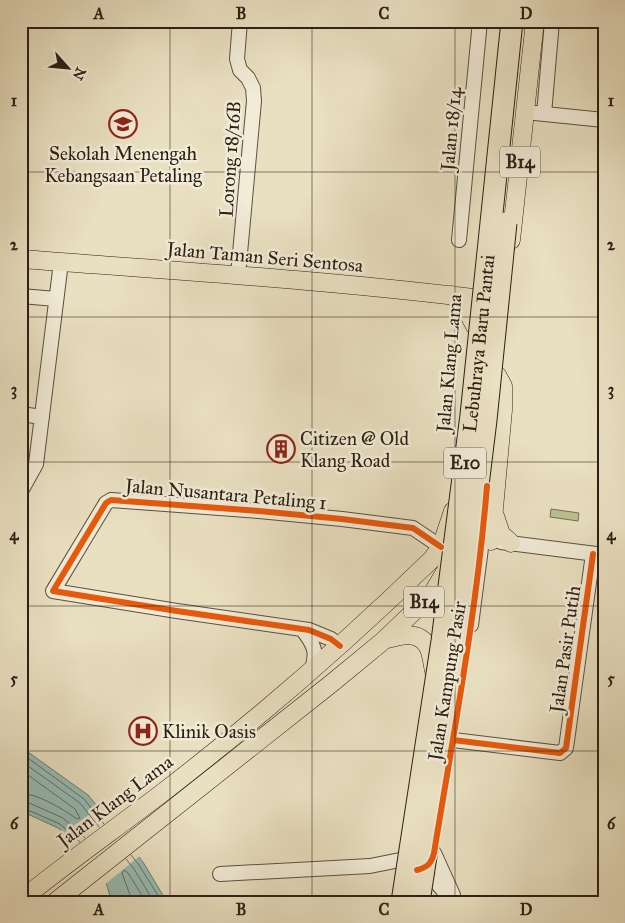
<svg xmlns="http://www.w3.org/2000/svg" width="625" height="923" font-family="'IM FELL Great Primer',serif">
  <rect width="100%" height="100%" fill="#e9e0c1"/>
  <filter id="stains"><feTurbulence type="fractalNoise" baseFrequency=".004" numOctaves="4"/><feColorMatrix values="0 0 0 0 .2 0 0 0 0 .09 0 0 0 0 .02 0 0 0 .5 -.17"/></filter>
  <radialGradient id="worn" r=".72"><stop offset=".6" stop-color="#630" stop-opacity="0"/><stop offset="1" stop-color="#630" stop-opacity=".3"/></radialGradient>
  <path fill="#bbc190" stroke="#737052" d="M551,509l28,4 -1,8 -28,-4z"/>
  <path fill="#97bdb6" stroke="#6c7e75" d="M21,747l67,48 55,67 24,40h-55l-6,-19 -35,-45 -13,-10 -37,-17z"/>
  <path fill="#e9e0c1" d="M100,807l41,48 -37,30 -18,-25 -24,-26z"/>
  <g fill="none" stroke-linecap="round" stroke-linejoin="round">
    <path stroke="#616e65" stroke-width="1" d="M21,753l63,46 20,25
      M21,761l59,42 19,24
      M21,770l54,39 5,9 -3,1c-14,-10 -39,-25 -56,-26
      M21,801l6,1 36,16 22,20
      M21,807l39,17 20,18
      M131,855l8,10 23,37
      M126,859l8,10 20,33
      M131,902l-1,-7 -8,-22 2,-3 4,3 18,29"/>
    <defs>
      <path id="minor" d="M525,112l79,8
        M544,114l8,-93
        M459,240l21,-219
        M238,275l16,-174 -1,-13 -5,-10 -8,-8 -3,-11 3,-38
        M21,296l35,3
        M21,414l21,3
        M21,491l15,-27 25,-202
        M501,542l103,13
        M471,625l13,-100
        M302,629c11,14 17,24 9,41
        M340,646l-9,-7 -22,-9 -132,-19 -124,-20 53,-88 5,-3 148,11 83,8 71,9 28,19
        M453,740l107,13 6,-5 27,-194
        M434,853l19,42
        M418,871l19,12 16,19
        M220,874l150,-8 30,-6"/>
      <path id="major" d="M511,240l24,-219
        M21,259c159,12 318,22 476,42
        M452,295l13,12 10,19
        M495,516l6,18 10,9
        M491,541l12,-131v-24l-6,-11
        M384,640c14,-4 35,-11 44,7 4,7 4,16 6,24
        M21,900c47,-38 97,-73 145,-110 93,-72 182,-149 266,-231l9,-12 12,-36
        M55,902l277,-219 51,-42 49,-47 19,-32"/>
    </defs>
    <use href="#minor" stroke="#5a503f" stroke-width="16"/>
    <use href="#major" stroke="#2b2014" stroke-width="19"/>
    <use href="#minor" stroke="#f1ebd7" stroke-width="14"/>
    <use href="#major" stroke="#e9e0c1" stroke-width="18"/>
    <defs>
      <g id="highway-bridge">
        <path id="s1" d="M402,902l40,-261 29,-226 41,-394"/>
        <path d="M419,902l40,-262 27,-220 20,-197"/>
      </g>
    </defs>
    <use href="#highway-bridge" stroke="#2b2014" stroke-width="23" stroke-linecap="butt"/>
    <use href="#highway-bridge" stroke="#e9e0c1" stroke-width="21"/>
    <defs>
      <path id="cycleway" d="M340,646l-9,-7 -22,-9 -132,-19 -124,-20 53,-88 5,-3 148,11 83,8 71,9 28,19
        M453,740l107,13 6,-5 27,-194
        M417,870c11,-3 14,-6 17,-17 20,-122 43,-244 53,-367"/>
    </defs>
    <use href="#cycleway" stroke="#f1ebd7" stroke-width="9"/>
    <use href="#cycleway" stroke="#e8590c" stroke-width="6"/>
  </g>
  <path fill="none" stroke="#2b2014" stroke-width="1" stroke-opacity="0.55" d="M170,21v881M312,21v881M455,21v881M21,172h583M21,317h583M21,462h583M21,606h583M21,751h583"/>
  <defs>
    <symbol id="school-ring" viewBox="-11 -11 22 22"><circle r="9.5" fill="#f1ebd7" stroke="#8f2418" stroke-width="1.5"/><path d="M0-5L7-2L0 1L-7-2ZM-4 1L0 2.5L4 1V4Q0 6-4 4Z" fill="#8f2418"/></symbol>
    <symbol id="building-ring" viewBox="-11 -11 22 22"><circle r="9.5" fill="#f1ebd7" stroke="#8f2418" stroke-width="1.5"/><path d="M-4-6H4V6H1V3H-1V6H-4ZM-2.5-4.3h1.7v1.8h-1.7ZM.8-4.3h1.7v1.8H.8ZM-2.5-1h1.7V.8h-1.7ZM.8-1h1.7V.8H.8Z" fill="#8f2418"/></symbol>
    <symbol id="hospital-ring" viewBox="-11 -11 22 22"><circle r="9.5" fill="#f1ebd7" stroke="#8f2418" stroke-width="1.5"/><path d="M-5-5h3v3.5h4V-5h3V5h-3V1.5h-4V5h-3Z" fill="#8f2418"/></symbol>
  </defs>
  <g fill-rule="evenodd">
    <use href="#school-ring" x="107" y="108" width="32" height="32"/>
    <use href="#building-ring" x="265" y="433" width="32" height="32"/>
    <use href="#hospital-ring" x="127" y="715" width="32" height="32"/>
  </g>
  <g text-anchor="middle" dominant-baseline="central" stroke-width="5" stroke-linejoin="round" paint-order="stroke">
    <g fill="#f1ebd7" stroke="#665d4e" stroke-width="1">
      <rect x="500" y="146.5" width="40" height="31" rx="4"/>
      <rect x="444" y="447.5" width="42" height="31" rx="4"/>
      <rect x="404" y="586.5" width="40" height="31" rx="4"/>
    </g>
    <g font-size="18" font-weight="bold" fill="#2b2014">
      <text x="520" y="162">B14</text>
      <text x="465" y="463">E10</text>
      <text x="424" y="602">B14</text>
    </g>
    <g font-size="19" fill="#2b2014" stroke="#f1ebd7">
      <text transform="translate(451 129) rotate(-85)">Jalan 18/14</text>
      <text transform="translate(230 159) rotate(-86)">Lorong 18/16B</text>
      <text transform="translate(265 257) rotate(5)">Jalan Taman Seri Sentosa</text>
      <text stroke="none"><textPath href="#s1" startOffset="564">Lebuhraya Baru Pantai</textPath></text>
      <text transform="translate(449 363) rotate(-85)">Jalan Klang Lama</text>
      <text transform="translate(226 494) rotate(5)">Jalan Nusantara Petaling 1</text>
      <text transform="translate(565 649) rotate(-82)">Jalan Pasir Putih</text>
      <text transform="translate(447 681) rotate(-81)">Jalan Kampung Pasir</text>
      <text transform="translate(115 801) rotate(-37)">Jalan Klang Lama</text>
    </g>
    <g font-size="19" fill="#2b2014" stroke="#f1ebd7" text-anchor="start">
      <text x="123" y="153" text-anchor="middle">Sekolah Menengah<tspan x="123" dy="22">Kebangsaan Petaling</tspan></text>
      <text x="300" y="438">Citizen @ Old<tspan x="300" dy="22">Klang Road</tspan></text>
      <text x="162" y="731">Klinik Oasis</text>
    </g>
  </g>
  <rect width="625" height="923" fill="none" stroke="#e9e0c1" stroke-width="55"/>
  <g transform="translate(68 68) rotate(117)" stroke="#f1ebd7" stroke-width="4" paint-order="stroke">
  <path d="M0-4L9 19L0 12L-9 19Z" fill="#2b2014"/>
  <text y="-8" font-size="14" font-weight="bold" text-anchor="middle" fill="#2b2014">N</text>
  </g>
  <rect x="28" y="28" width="570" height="868" fill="none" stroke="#2b2014" stroke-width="2"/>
  <g font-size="16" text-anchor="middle" font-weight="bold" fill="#2b2014">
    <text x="99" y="19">A</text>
    <text x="241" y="19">B</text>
    <text x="384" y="19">C</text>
    <text x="526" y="19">D</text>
    <text x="14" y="106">1</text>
    <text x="611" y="106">1</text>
    <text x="14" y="250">2</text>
    <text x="611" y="250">2</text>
    <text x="14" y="395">3</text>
    <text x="611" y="395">3</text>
    <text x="14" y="540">4</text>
    <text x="611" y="540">4</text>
    <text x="14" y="684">5</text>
    <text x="611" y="684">5</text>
    <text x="14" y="829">6</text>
    <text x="611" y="829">6</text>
    <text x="99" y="915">A</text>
    <text x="241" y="915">B</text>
    <text x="384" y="915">C</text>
    <text x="526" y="915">D</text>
  </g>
  <rect width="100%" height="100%" filter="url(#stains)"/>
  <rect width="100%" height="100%" fill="url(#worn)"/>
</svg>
